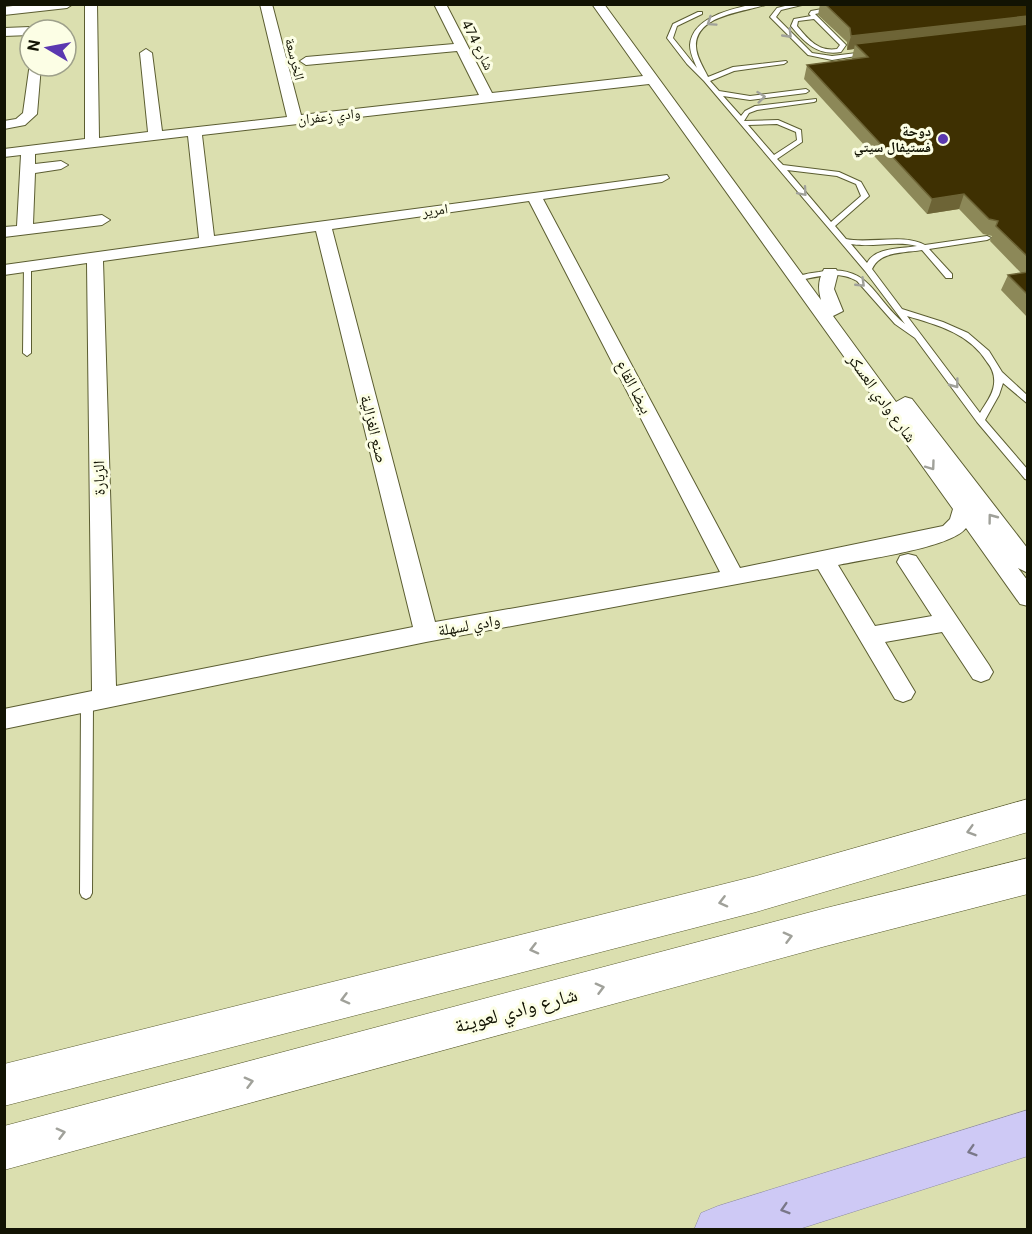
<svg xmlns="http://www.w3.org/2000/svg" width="1032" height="1234" font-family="Roboto,'Noto Naskh Arabic',sans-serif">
  <rect width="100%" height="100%" fill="#dbdfaf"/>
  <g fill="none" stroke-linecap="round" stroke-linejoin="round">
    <defs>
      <path id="lane" d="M754,4h14c-21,8 -72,10 -72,42 0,11 8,22 12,31l25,-10 53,-6 1,1 -3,2 -50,7 -24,10 9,10 31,5 56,-7 3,2 -3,2 -56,7 -27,-4 18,20 4,-5 10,-5 61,-7v2l-2,1 -57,8 -8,3 -5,8 34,-1 23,10 1,12 -25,17 6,6 56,7 22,10 8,14 -34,30 11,13c24,5 58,-6 79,6l62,-9 4,2 -4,2 -58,9 23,25v4h-6l-24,-28c-18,3 -42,1 -50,19l30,40 41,13 25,11 21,18 13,21 26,24v8l-25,-21 -4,12 -14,25 43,50v10l-3,-1 -48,-57 -62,-84 -20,-14 -38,-43c-19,-11 -41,-4 -61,0l-4,-2c7,-4 18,-6 27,-7 51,-9 53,25 86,52l-40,-53 -161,-190 -17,-17 -20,-26 6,-14 25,-12h4v2l-25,12 -4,12 24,30c-3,-7 -7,-15 -7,-23 2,-28 42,-36 64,-41zM777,124l19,8 1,8 -23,15 -26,-30zM787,170l50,6 19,8 5,12 -30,26zM851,244c21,4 45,-4 66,2 -16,3 -42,1 -50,17zM907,316c30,9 62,17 80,46 5,6 8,13 7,22 -1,11 -9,20 -14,29z
        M793,4h13l-25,6 -5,7 36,36 20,3 33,-4 3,2 -36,6 -24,-5 -38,-38 7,-9z
        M833,7l3,2 -1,1 -20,4 31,31 -5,7c-23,4 -36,-9 -50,-26l3,-7 17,-3 -2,-2 2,-3zM814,19l26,26 -3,4c-19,3 -29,-10 -40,-23l1,-5z
        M24,265l7,2v86l-4,3 -4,-3z
        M87,698l4,2 2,3 -1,190 -2,4 -4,2 -4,-2 -2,-4 1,-190 2,-3z"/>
      <path id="street" d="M30,4h43l-6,4 -63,7v-8z
        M85,4h12l2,134 49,-6 -8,-79 6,-4 6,4 10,78 125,-14 -27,-113h12l29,111 178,-20 -22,-44 -151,14 -6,-4 6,-4 148,-13 -20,-40h12l46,89 151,-17 -51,-72h12l217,296c-3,-11 -3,-20 3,-31h12l2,4 -4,16 9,22 -10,5 63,86 9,-5 7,2 116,150v24l-10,-5 10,13v25l-8,-2 -54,-76c-15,20 -101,31 -128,37l37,61 57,-10 -35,-54 3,-6 8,-2 8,2 73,109 4,7 -4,7 -8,3 -8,-3 -31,-47 -57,10 30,50 -4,7 -8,3 -8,-3 -77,-130 -392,73 -422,87v-20l88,-18 -5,-428 -83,12v-10l195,-27 -11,-102 -153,18v10l26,-3 7,4 -7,4 -26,4 -2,51 69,-9 8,5 -8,5 -98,12v-10l13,-1 4,-71 -17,2v-8l81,-10zM649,84l304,425 -3,10 -7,7 -203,42 -197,-369 119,-17 7,-4 -2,-3 -453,61 -12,-101zM529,201l191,371 -285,50 -103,-393zM316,231l97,396 -297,59 -13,-425z
        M30,27l6,3h-6v5l-26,1v-8z
        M30,63v3h11l-4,48 -12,11 -21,4v-8l12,-2 7,-6z"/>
      <path id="secondary" d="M1028,799v33l-272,80 -752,194v-42l752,-188z
        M1028,858v36l-202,52 -822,224v-44l822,-218z"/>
      <path id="highway" d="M1028,1110v46l-232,74h-102l7,-17 17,-7z"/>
    </defs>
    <use href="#lane" stroke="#5b5d31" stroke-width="2"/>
    <use href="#street" stroke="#5b5d31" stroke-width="2"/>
    <use href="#secondary" stroke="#5b5d31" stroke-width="1"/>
    <use href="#highway" stroke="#8c89a0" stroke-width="1"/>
    <use href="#lane" fill="#fff" fill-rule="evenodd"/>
    <use href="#street" fill="#fff" fill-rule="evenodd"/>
    <use href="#secondary" fill="#fff" fill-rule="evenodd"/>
    <use href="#highway" fill="#cec9f5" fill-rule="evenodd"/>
  </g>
  <path fill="#8c8858" d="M820,4h208v314l-27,-28 7,-15 13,-2 -31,-32 2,-5 -9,-2 -24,-25 -32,5 -123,-135 3,-14 45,-6v-1l2,-9 -7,1v-8l-29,-27z"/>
  <path fill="#6d6436" d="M1028,16v13l-173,15 -1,5 -7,1 4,-14z
    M964,194l-5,15 -32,5 5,-15z"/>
  <path fill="#3e3002" stroke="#6d6436" stroke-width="1.5" d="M825,4h203v12l-177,20 -1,-8z
    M1028,24v233l-32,-31 2,-5 -9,-2 -25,-25 -32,5 -125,-134 61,-8 -13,-13z
    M1028,272v23l-20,-20z"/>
  <defs><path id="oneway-chevron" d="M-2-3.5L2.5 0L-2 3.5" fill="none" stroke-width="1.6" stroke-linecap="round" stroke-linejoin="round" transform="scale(1.5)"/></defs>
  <g stroke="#a0a19a">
    <use href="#oneway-chevron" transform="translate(711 22) rotate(146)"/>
    <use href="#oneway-chevron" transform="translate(788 34) rotate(46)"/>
    <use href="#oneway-chevron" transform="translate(761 97) rotate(-6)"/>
    <use href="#oneway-chevron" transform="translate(803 192) rotate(49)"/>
    <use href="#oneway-chevron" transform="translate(861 283) rotate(44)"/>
    <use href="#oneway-chevron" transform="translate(955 384) rotate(53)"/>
    <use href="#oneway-chevron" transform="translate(931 466) rotate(54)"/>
    <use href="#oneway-chevron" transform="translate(992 518) rotate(-127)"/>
    <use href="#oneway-chevron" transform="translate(971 831) rotate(164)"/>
    <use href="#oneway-chevron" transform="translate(723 902) rotate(166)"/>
    <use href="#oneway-chevron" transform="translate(788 937) rotate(-15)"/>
    <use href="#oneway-chevron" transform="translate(534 949) rotate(166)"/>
    <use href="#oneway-chevron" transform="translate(600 988) rotate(-15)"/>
    <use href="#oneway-chevron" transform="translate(345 999) rotate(165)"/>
    <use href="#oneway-chevron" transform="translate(249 1082) rotate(-15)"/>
    <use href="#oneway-chevron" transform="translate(61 1133) rotate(-15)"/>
  </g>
  <g stroke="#797788">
    <use href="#oneway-chevron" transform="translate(972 1151) rotate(163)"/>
    <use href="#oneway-chevron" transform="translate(785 1209) rotate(163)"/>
  </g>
  <circle fill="#5b38b0" stroke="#fcfee5" stroke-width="2" cx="943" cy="139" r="6"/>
  <g text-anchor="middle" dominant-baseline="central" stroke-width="6" stroke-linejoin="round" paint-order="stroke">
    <g font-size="14" fill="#121303" stroke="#fcfee5">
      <text transform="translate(478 45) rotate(63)">شارع 474</text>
      <text transform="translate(295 59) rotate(76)">الخرسعة</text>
      <text transform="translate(329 116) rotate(-6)">وادي زعفران</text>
      <text transform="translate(435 210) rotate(-8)">امرير</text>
    </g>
    <g font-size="14" font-weight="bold" fill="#121303" stroke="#fcfee5" text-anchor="end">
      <text x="931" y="131">دوحة<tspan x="931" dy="16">فستيفال سيتي</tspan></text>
    </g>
    <g font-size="16" fill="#121303" stroke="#fcfee5">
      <text transform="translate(634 387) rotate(62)">بيضا القاع</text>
      <text transform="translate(882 398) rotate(54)">شارع وادي العسكر</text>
      <text transform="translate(374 429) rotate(76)">صنع الغزالية</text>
      <text transform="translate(99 478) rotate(-91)">الزبارة</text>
      <text transform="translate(469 625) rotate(-10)">وادي لسهلة</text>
    </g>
    <g font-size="20" fill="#121303" stroke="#fcfee5">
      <text transform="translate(516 1010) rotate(-15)">شارع وادي لعوينة</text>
    </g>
  </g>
  <rect width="1032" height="1234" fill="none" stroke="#121303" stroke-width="12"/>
  <g transform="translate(48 48) rotate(280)"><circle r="28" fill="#fcfee5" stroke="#9ea08b" stroke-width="1.5"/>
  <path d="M0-4.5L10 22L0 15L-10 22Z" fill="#5b38b0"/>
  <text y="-9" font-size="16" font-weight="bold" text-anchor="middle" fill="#121303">N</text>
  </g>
</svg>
